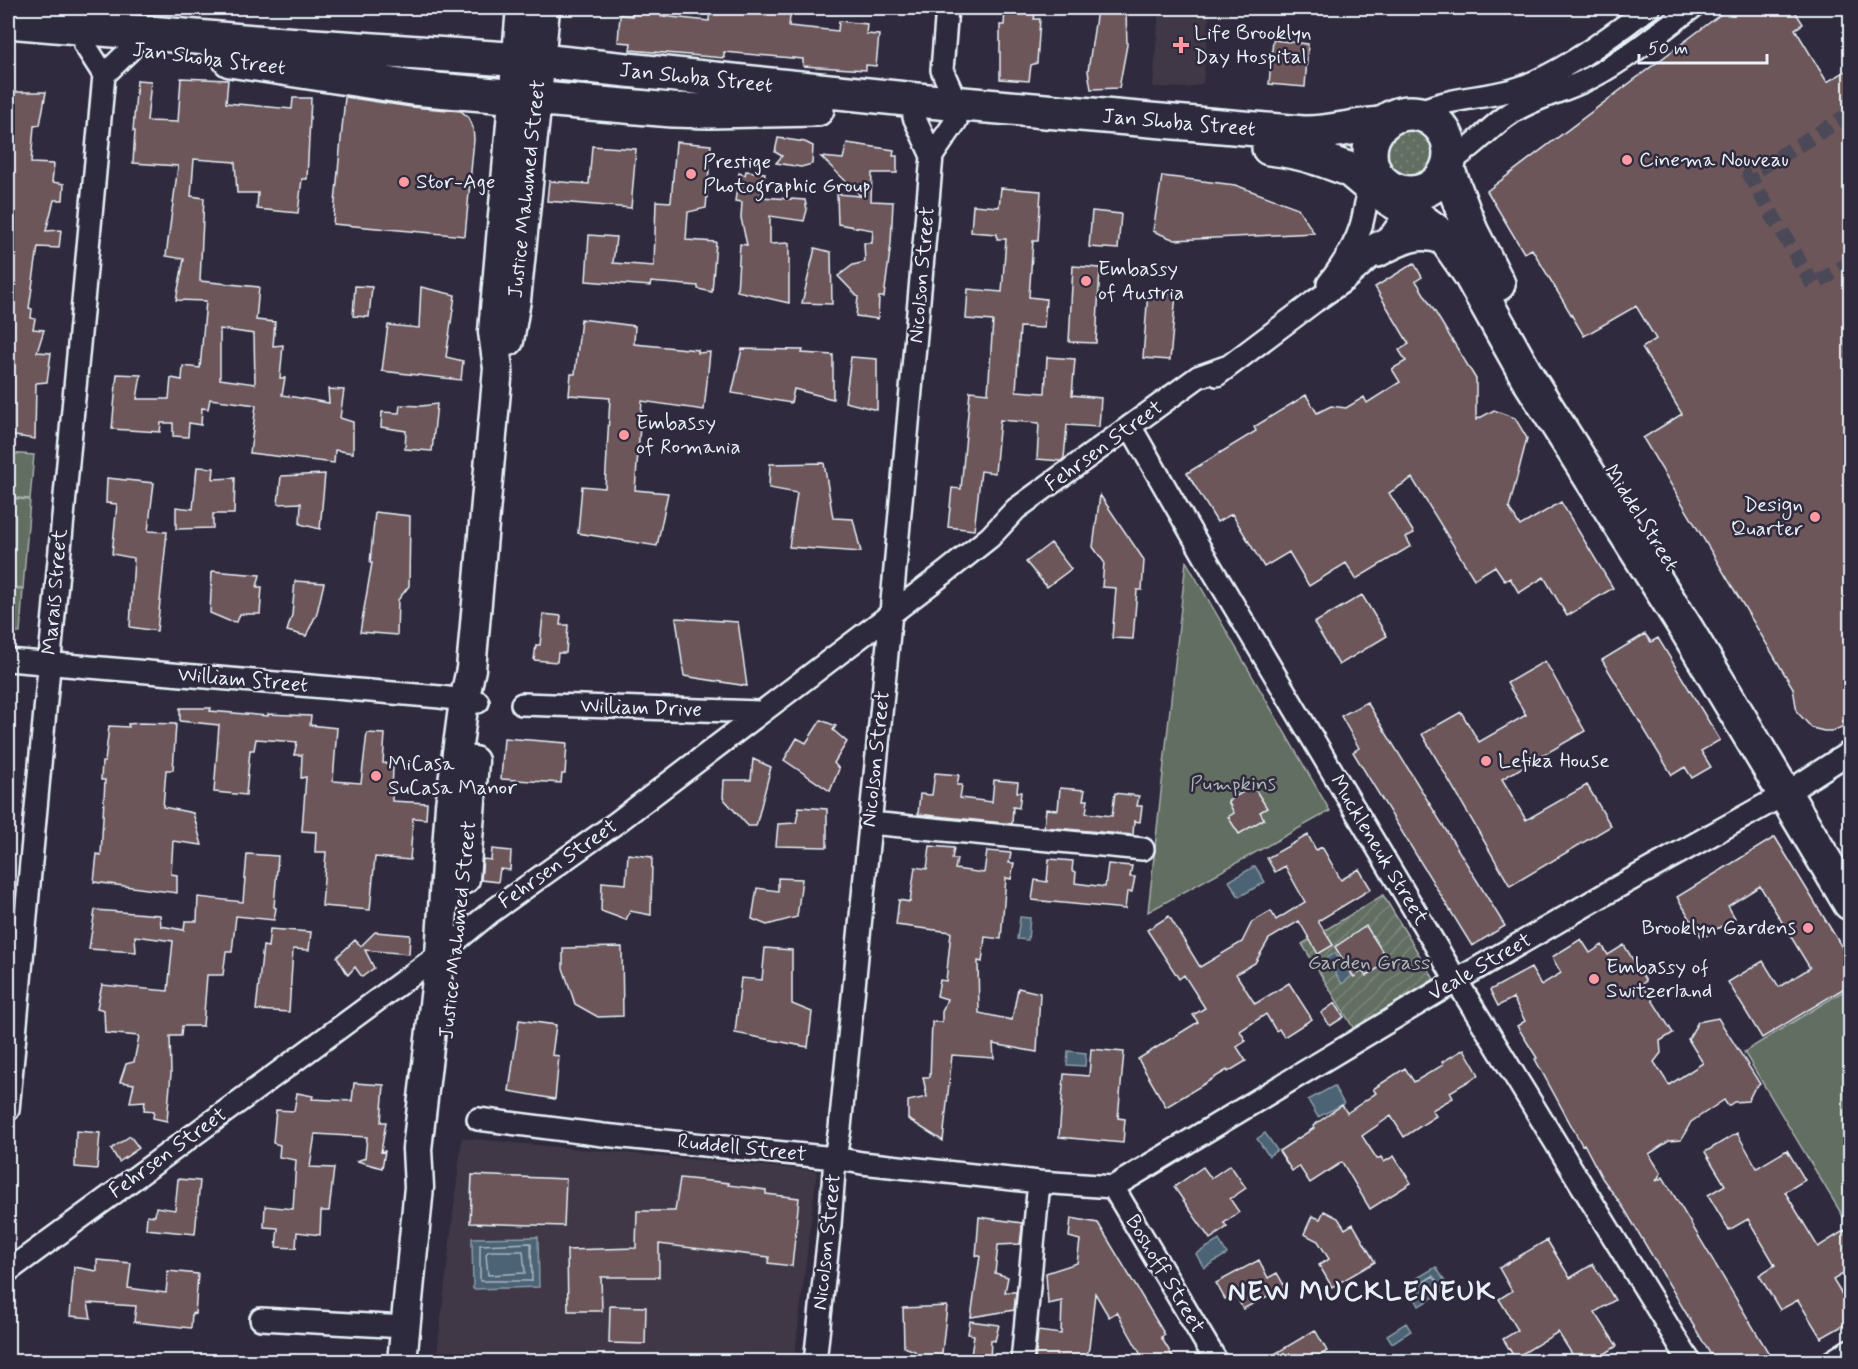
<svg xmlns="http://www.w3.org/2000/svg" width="1858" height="1369" font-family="Mynerve,sans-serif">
  <defs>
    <pattern id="grass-dots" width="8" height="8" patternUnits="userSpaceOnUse" patternTransform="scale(1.5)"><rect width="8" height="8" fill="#646e62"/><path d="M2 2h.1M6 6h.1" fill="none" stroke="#7a8379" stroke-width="1.8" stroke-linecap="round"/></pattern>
    <pattern id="garden-furrows" width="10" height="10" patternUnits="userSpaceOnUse" patternTransform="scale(1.5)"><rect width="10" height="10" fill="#646e62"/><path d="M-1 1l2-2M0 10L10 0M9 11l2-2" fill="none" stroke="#7a8379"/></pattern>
  </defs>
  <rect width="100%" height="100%" fill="#2f2a3d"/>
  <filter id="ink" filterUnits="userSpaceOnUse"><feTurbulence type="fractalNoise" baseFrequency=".0167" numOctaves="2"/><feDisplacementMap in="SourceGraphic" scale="12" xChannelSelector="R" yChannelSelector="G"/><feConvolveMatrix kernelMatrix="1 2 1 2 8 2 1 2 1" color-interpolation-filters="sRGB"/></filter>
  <g filter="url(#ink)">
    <path fill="#413846" d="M1159,8h51l-7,75 -15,5 -35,-1z
      M462,1138l355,33 -23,190 -358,1z"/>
    <path fill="url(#grass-dots)" stroke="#a6b0ad" stroke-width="1.5" d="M1375 151a31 31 0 1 1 62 0a31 31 0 1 1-62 0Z"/>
    <path fill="#646e62" stroke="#a6b0ad" stroke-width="1.5" d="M8,453l26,2 -4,44 -22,-2z
      M8,498l22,2 -7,88 -15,-1z
      M1186,561l144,250 -182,101z
      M8,588l15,1 -3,44 -12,-1z
      M1850,987v241l-106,-176z"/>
    <path fill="url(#garden-furrows)" stroke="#a6b0ad" stroke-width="1.5" d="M1383,895l51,84 -80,50 -52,-85z"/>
    <path fill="#4b6375" stroke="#8a9ca9" stroke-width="1.5" d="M1255,866l10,16 -26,15 -10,-16z
      M1020,917l10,1 -2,22 -11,-1z
      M1335,953l17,23 -10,8 -16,-25z
      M1068,1051l18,2 -1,13 -18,-1z
      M1334,1086l10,18 -26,13 -10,-17z
      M1265,1133l12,17 -8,6 -12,-17z
      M538,1237l1,50 -66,2 -1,-51z
      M1219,1240l8,14 -23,14 -8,-14z
      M1436,1267l13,21 -30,18 -12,-22z
      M1406,1323l5,8 -19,12 -5,-8z"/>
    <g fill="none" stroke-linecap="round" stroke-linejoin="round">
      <path stroke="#a9b8c4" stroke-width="1.5" d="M531,1243l1,38h-52v-36z
        M489,1251h34l2,22 -37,2 -2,-21z
        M1433,1276l6,8v3l-18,9 -4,-10z"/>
    </g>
    <path fill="#6c575a" stroke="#e8f1f8" stroke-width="1.5" fill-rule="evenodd" d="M632,8h30l-1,8 48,5 1,-13h81l-2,18 49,5 1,-10 28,3 -1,10 13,1 -3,31 -10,-1v5l-63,-4v-7l-79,-7v6l-94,-8 1,-7 -13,-1 2,-27 12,1z
      M1005,8h31l-2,11h6l-3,44 -6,2 -2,16 -29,-2v-54h4z
      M1729,8h64l10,16 -8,5 32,53 24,-14v652l-5,5 -13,6h-9l-12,-3 -15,-16 -4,-24 -150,-250 39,-24 -40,-66 14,-9 -20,-33 -52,30 -52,-87 -8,4 -37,-62z
      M1097,10l29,2 1,33 -8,43 -28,1 -3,-18z
      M1273,40l35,4 -3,43 -36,-3z
      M181,78l47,2 -2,23 66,6 1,-11h18l-4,81h-5l-4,34 -41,-4 1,-16h-21l-2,-31 -41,-3 -3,37 13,2 -4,83 59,6 -3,33 19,2 -2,24 10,-1 -3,33h5l-3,17 47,8 -1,-14 16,1 -4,28 13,4v31l-18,-3 -1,13 -84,-10 6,-48 -46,-6 -2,10 -6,-1 -1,17 -12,-2 -1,14 -15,-1v-13h-12l-1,9 -48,-3 5,-55 24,1 -4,24h32l2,-21 11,2 1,-14 17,2 6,-67 -30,-1 8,-41 -18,-3 12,-90 -45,-3 2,-32h-2l4,-51 14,1 -4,40 31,1zM220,329l34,5 1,50 -35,-5z
      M8,92h38l-6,33 -6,1 -3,37 23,1 -2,18 12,2 -1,16h-9l-8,31 15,-1 -2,18 -21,-1 -9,61 3,1 -1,9 4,1 -2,10 11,1 -7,22 14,1 -4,29 -11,1 -1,56 -27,-4z
      M345,97l66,10 50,4 8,7 4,10 1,11 -9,97 -132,-12z
      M778,138l27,4 8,4 -1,18 -11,3 -25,-4 6,-7 -7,-4z
      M676,142l35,3 -5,63 -18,4 -2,28 30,2 -4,50 -14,-3v-3l-47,-4 -1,4 -64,-5 3,-46 27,2 -3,26 41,3 2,-65 15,1z
      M847,143l47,7 -1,6h4v17h-25l-1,28 22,1 -2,41 -7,54h-5l-1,22 -22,-3 2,-19 -20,-21 15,-11 12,-3 -1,-19h8l1,-13 -35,-6 -1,-30 24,2 -40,-39 22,2z
      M592,146l44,3 -5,59 -84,-7 2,-20 40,3z
      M746,171l19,2 -4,24 44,3 2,10 -3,11 -34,-5v28l19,-1v60l-52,-12 3,-47 7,1 -6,-27 1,-16 -7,-1 4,-28 6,2z
      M1162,176l73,9 63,23 16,25 -139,7 -22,-9z
      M1001,188l40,3 -3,50h-5l-4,56 17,2 -2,29 -24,-1 -4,64 29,2 2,-36 28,2 -3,36 29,3 -2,29 -32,-2 -3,33 -3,3 -24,-2 2,-36 -39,-3 -5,53 -14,-2 -7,59 -26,-3 4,-39 9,1 9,-98 18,2 5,-72 -27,-2 2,-30 34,3 4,-53h-9v-5l-26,-2 2,-27 26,2z
      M1092,211l29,3 -3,35 -29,-2z
      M815,248l16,4 1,52 -30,-1z
      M1414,263l8,14 -6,4 60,98v41l18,-10 21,8 12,20 -18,70 11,18 41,-24 52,86 -46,28 -23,-39 -25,16 -9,-15 -5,3 -10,-15 -21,13 -62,-101 -23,15 25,40 -8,4 5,9 -55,33 -10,-16 -37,23 -20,-34 -25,15 -32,-53 -15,8 -30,-49 69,-42 -2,-4 52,-32 11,18 14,-7 15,2 18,-11 3,6 33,-21 -8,-13 14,-8 -7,-11 10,-6 -34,-57z
      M1073,266l27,2 -4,75 -27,-1z
      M355,286l17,1 -3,30 -16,-1z
      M421,287l34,8 -9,62 17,4 -2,19 -79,-9 6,-46 31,3z
      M1148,291l28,3 -6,66 -27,-2z
      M581,319l54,7 -1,18 64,6v3l12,-1 -6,58 -62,-9 -7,89 33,3 -11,53 -79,-13 4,-47 23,2 5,-90 -41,-3 2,-21h4z
      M742,349l61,1 -1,3 31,2v44l-39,-10 -3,14 -59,-10z
      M851,357l26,2v51l-32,-8z
      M437,404l-5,47 -27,-2 1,-18 -25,-4 1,-15 17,1 1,-8 21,1z
      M824,463l9,55 20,1 8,33 -72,-5 8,-54 -28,-5 1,-24z
      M197,467l17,1 -1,11 22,-1 -1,36h-21v14l-37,1v-22l17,2z
      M325,474l-5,55 -20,-5 1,-21 -23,1 3,-28z
      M107,478l47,5 -6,48 19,1 -10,99 -27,-4 4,-69 -22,-4 5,-50 -11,-1z
      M1100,495l44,65 -2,30h-5l-4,49 -21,-1 4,-50 -14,-1 2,-25 -11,-15z
      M375,512l35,4 -1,70 -11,14 -1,35 -37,-3 12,-69h-2z
      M1051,543l20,26 -24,18 -21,-25z
      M212,571l48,4 -3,12h5l-2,27h-20l-3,8 -8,-1 -19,-8z
      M295,581l29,2 -8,34h-1l-9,19 -19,-5 5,-16z
      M1362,595l25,41 -48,29 -25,-42z
      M543,614l18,2 -1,9h8l-2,28h-8l-1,9 -23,-2 2,-15h4z
      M676,618l62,4 9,64 -63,-10z
      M1645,634l6,8 7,-4 62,102 -19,11 10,16 -19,11 -7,-11 -13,8 -70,-115z
      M1545,661l40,70 -83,48 24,41 61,-35 24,41 -101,60 -88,-152 39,-22 18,30 47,-27 -19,-32z
      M1367,702l138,224 -33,20 -119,-194 6,-4 -18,-32z
      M180,708h31l-1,3 58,5v-2l43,2 -1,9 27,3 -4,53 28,2 6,-50 18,1 -2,29 10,1 -1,37 35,2 -1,16 -13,-1 -3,42 -35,-3 -5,53 -48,-4 4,-54h-11l1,-20 -14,-1 4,-54 -5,1 1,-23h-8l3,-13 -41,-3 -2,11h-4l-4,45 -32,-3 5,-67 -39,-4z
      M821,720l15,6 -3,4 14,12 -13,21 5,6 -9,22 -46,-31 13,-22 9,5z
      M141,723l35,1 -3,46h-7l-3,37 30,6 9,32 -29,-4 -2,33 6,1v18l-83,-11 3,-28 4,1 4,-75h-4l1,-18h3l4,-36 20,1 -1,-3z
      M504,738l63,5 -2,31h-3l-1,9 -60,-4z
      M753,759l18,8 -15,59h-8l-25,-28 1,-18h27z
      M935,773l24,2 -2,10h5l-2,13 32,4 2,-22 24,2 -1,10h4l-2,16 -6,-1 -1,17 -94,-10 2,-20 12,1z
      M1253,786l14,22 -7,4 4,7 -25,15 -11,-17 6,-4 -6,-12z
      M1060,788l25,2 -2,10h5l-2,13 26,3 3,-23 24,3 -2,10h5l-2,16 -6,-1 -1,14 -89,-8 2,-18 12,1z
      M799,807l28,2v38l-51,-1 2,-22 18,-1z
      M1308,835l8,15 6,-3 19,33 18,-11 12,20 -53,32 15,24 -15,9 -19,-33 -30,18 -14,24 -19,11 19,30 34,-21 23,36 -28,18 -5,-8 -3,2 -10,-17 -26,17 6,10 -9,6 9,14 -18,11 -1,-2 -61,37 -28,-48 60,-37 -5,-7 12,-7 -21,-33 -5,4 -32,-49 22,-14 31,51 42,-25 10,-20 19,-11 5,9 29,-18 -20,-36 -10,6 -8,-14z
      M1775,837l76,125v22l-89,54 -34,-56 35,-21 16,26 31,-19 -50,-82 -32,20 7,12 -33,20 -25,-41z
      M930,846l24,2 -2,11h5l-2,10 29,4 3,-22 24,2 -2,10h5l-3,16 -5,-1 -5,61 -16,-2 -3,25 -4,-1 1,52 33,7 6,-32 22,5 -3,59 -44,-8 1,14 -42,-3 -9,86 -35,-22v-18l19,-4 -4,-20h7l2,-55h10v-10l5,-13 -10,-3 3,-16 6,1 5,-49 -55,-7 3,-25 11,2 5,-35 12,2z
      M492,849l19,2 -1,19 -10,-1 -2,13 -17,-2 2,-21 8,1z
      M247,854l31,2 -4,51 2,1 -2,12 -38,-4 -4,36h-6l-3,23h-16l-4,51h-21l-1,10h-11l1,37 -4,48 -14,-3 1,-7 -10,-1 1,-9 -15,1 4,-18 -14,-2 6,-18 8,-2 5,-26 -34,-3 -1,-23 -7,-2 5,-23 66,6 5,-50 -38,-5 1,16 -47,-3 6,-39 65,5 1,11 23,4 1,-9h12l1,-24 45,5z
      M628,854l24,3 -1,58 -21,-4 -4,9 -25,-9 1,-29 24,2z
      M1049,859l24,2 -1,10 4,1 -1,11 30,4 3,-23 24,2 -2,11h5l-3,15h-5l-2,17 -93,-9 3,-20 12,2z
      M778,878l24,1 -5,38 -30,8 -15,-6 5,-31 21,3z
      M1366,926l20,31 -6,4 3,4 -17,11 -4,-5 -8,6 -19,-30z
      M270,929l41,3 -2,18 -16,-1 -4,63 -33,-2 7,-64 5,1z
      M375,932l35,3 -1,19 -44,-4 9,18 -12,9 -7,-10 -7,8 -11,-18 18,-17 6,6z
      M1581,939l9,14 12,-8 6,10 16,-10 22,36 -4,3 31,49 -13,8 1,12 -7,9 15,23 34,-22 -15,-24 10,-17 20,-4 42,66 -6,5 -6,12 -14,1 -6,4 -4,-6 -33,22 -10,18 -12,1 -20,13 12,19 -5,8 7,-4 111,185h-59l-90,-152 -23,-32 -18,-34 -2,1 -47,-86 2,-1 -20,-32 8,-5 -12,-23 -15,8 -8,-16 41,-22 10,17 20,-12 -9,-16z
      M622,947l1,69 -25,1 -23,-13 -12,-36v-20z
      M765,948l27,2v54l20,8 -4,35 -73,-14 6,-55 21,2z
      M1335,1003l9,14 -14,9 -9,-13z
      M519,1020l37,5 -4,30 7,1 -4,43 -46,-8z
      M1091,1049l33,3 -6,66 7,1 -2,24 -64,-6 5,-63 25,2z
      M1464,1049l15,26 -29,17 3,6 -21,12 4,6 -32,21 -13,-21 -29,20 15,23 4,-2 3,5 10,-6 17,27 -41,26 -28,-47 -32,21 -11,-17 -7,5 -13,-20 35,-23 -1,-2 29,-21 5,8 29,-20 -3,-4 32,-21 9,14 29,-17 -1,-3z
      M354,1083l30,2 -3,37h5l-5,30 4,-1 -3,17 -25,-7 8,-3 2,-21 -52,-3 -5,33 24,1 -5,43h-8l-1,24 -23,-3 -1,16 -20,-1 2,-19 -14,-1 1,-21 28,3 3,-49 -17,-3 1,-12 -7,-2 3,-33 18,1 3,-18 16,3 -1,3 40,2z
      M76,1131l24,2 -3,36 -22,-2z
      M1737,1133l20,35 30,-18 18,30 -20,12 33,55 27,-17 6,9v30l-18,11 18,29v12l-30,17 -23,-38 -18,10 -21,-35 16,-10 -27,-46 -19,11 -21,-35 17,-10 -20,-33z
      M130,1136l9,12 -20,14 -8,-13z
      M1230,1165l16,23 -16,11 9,13 -15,11 3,4 -17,12 -36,-52 29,-20 8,11z
      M472,1175l94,4 -2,47 -94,-3z
      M680,1178l49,5 -1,2 38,5v4l33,4 -7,68 -24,-3 1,-6 -110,-13v33h-58l1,34h-34l-1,-61 69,-2 1,-37h38z
      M178,1179l22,2 -5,53 -49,-5 1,-14 8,1 1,-9 19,3z
      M1324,1211l14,7 7,11 8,-5 22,38 -43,25 -13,-22 10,-6 -11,-18 -14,-7 8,-18 8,3z
      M979,1217l43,6v5l-2,16 -22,1 -3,28 13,4 -3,15h11l-2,18 -43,7 9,-61h-4z
      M1071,1218l27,5 67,112 -4,2 15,25h-31l-28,-50 -8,5 -14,-24 -6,55 -4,14h-50l3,-31 23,3 1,-33 -14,3 -2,-31 31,-10 3,-23 -11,-3z
      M1547,1240l23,38 23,-14 22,36 -20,12 22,34 -25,16h-15l-19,-30 -43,26 -12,-19 15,-9 -19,-31 13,-8 -13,-23z
      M97,1260l34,3 -3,25 38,5 2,-22 30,3 -3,40 -3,-1 -1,15 -57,-6 2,-16 -48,-3 3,15 -21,-2 4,-49 23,4z
      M1259,1260l9,18 9,-5 8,14 -42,22 -8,-15 -10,5 -9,-16z
      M610,1306l36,1 -1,37 -36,-1z
      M947,1306l-6,56h-24l-2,-11 -11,-4 -1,-39z
      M970,1321l29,4 -4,16 -4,-1 -1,22h-20l4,-27 -6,-1z
      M1315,1330l12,21 -18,11h-48z"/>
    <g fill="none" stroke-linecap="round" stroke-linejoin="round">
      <path stroke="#4b4859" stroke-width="15" stroke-dasharray="15 8" stroke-linecap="butt" d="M1850,114l-101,61 64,110 37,-22"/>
      <defs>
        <path id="minor" d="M947,8l-5,62 15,34
          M77,27l24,-19
          M104,75l26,-25
          M1417,113c30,-16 69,-14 102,-25 48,-17 89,-51 130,-80
          M914,117l18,39
          M1450,161c23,-12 38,-33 61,-48 21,-14 47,-20 71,-31 40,-18 75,-49 110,-74
          M1328,284c13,-17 27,-37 33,-58 6,-20 3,-30 16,-49
          M1217,375l98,-74 30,-21 24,-21 21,-23 32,-45
          M1130,426l79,138 247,416 234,382
          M8,660l432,37 38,5
          M522,704l238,8
          M870,823l273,26
          M8,1110l96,-1035 -19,-30
          M478,1119l125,16 232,23 27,5 177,19 74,5
          M1113,1187l351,-211 150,-87 171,-95 65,-42
          M1113,1187l104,175
          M8,1271l432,-317 51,-42 125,-89 330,-251 44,-35 26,-28 182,-132 28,-10
          M261,1319l144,8
          M815,1362l15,-137 5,-67 5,-30 51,-515 41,-457 24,-35
          M1022,1362l17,-180
          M1831,1362l19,-12"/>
        <path id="secondary" d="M509,341l7,-41 21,-202 8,-90
          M465,879l9,-118
          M402,1362l17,-175 -2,-38 23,-195 10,-149 14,-104 7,-32 9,-100 18,-201 -5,-36 28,-324"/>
        <path id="primary" d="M8,21l246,21 286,19 376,39 387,33c27,1 52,-8 79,-9
          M230,60l183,28 259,22 37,1 108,-2
          M1370 153a40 40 0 1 1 80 0a40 40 0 1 1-80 0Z
          M1269,148c17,2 34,5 51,11 19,6 33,15 54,11
          M1447,168l24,63 27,53
          M1351,171l19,16 39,24 36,27 25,36 58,104 159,252 163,273
          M1377,250c22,-12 42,-23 68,-12"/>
      </defs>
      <use href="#minor" stroke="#e8f1f8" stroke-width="26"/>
      <use href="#secondary" stroke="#e8f1f8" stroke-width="33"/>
      <use href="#primary" stroke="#e8f1f8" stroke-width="38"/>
      <use href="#minor" stroke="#2f2a3d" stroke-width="21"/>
      <use href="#secondary" stroke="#2f2a3d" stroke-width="28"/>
      <use href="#primary" stroke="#2f2a3d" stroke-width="33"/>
    </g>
  </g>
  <g fill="#ff9aa2" stroke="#2f2a3d" stroke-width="2">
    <path d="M1178 36h6v6h6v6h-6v6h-6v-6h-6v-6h6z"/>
    <circle cx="1627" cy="160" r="6"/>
    <circle cx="691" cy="174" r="6"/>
    <circle cx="404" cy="182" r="6"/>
    <circle cx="1086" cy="281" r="6"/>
    <circle cx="624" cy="435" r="6"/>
    <circle cx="1815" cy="517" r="6"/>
    <circle cx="1486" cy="761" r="6"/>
    <circle cx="376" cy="776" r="6"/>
    <circle cx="1808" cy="928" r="6"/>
    <circle cx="1594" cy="979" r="6"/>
  </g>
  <g text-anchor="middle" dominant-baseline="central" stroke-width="5" stroke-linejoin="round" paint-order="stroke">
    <g font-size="21" fill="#e8f1f8" stroke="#2f2a3d" text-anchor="start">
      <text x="1194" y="33">Life Brooklyn<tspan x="1194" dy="24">Day Hospital</tspan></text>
      <text x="1639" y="160">Cinema Nouveau</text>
      <text x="703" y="162">Prestige<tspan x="703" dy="24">Photographic Group</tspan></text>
      <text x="416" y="182">Stor-Age</text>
      <text x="1098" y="269">Embassy<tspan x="1098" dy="24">of Austria</tspan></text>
      <text x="636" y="423">Embassy<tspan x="636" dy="24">of Romania</tspan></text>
      <text x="1803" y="505" text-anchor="end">Design<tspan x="1803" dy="24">Quarter</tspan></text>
      <text x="1498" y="761">Lefika House</text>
      <text x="388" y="764">MiCasa<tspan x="388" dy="24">SuCasa Manor</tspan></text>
      <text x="1796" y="928" text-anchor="end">Brooklyn Gardens</text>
      <text x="1606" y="967">Embassy of<tspan x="1606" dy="24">Switzerland</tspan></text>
    </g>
    <g font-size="21" fill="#e8f1f8" stroke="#2f2a3d">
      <text transform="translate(209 59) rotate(7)">Jan Shoba Street</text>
      <text transform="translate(696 78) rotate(6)">Jan Shoba Street</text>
      <text transform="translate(1179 123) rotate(5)">Jan Shoba Street</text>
      <text transform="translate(527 189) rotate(-84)">Justice Mahomed Street</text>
      <text transform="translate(922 275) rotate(-85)">Nicolson Street</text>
      <text transform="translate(1104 446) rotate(-36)">Fehrsen Street</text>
      <text transform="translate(1641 518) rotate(58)">Middel Street</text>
      <text transform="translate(55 592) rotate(-85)">Marais Street</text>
      <text transform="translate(243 680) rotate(5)">William Street</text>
      <text transform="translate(641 708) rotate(2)">William Drive</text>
      <text transform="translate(876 759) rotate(-84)">Nicolson Street</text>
      <text transform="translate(1379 850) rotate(59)">Muckleneuk Street</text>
      <text transform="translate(558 864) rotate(-35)">Fehrsen Street</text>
      <text transform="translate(458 930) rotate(-84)">Justice Mahomed Street</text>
      <text transform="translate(1480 967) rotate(-30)">Veale Street</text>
      <text transform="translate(742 1148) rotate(6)">Ruddell Street</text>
      <text transform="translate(168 1153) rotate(-36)">Fehrsen Street</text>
      <text transform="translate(827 1242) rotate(-84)">Nicolson Street</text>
      <text transform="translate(1165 1274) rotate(59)">Boshoff Street</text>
    </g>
    <g font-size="21" fill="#adb6b4" stroke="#2f2a3d">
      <text x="1233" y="784">Pumpkins</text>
      <text x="1369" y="963">Garden Grass</text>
    </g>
    <g font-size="27" font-weight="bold" letter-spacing="1.5" fill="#e8f1f8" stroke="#2f2a3d">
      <text x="1362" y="1292">NEW MUCKLENEUK</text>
    </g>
  </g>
  <rect width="1858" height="1369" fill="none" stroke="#2f2a3d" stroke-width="30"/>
  <rect x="15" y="15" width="1828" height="1339" fill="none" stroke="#e8f1f8" stroke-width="2" filter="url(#ink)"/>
  <path d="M1639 54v9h128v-9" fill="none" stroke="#e8f1f8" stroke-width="3"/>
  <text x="1648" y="54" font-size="18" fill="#e8f1f8" stroke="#2f2a3d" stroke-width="4.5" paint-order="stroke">50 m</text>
</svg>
